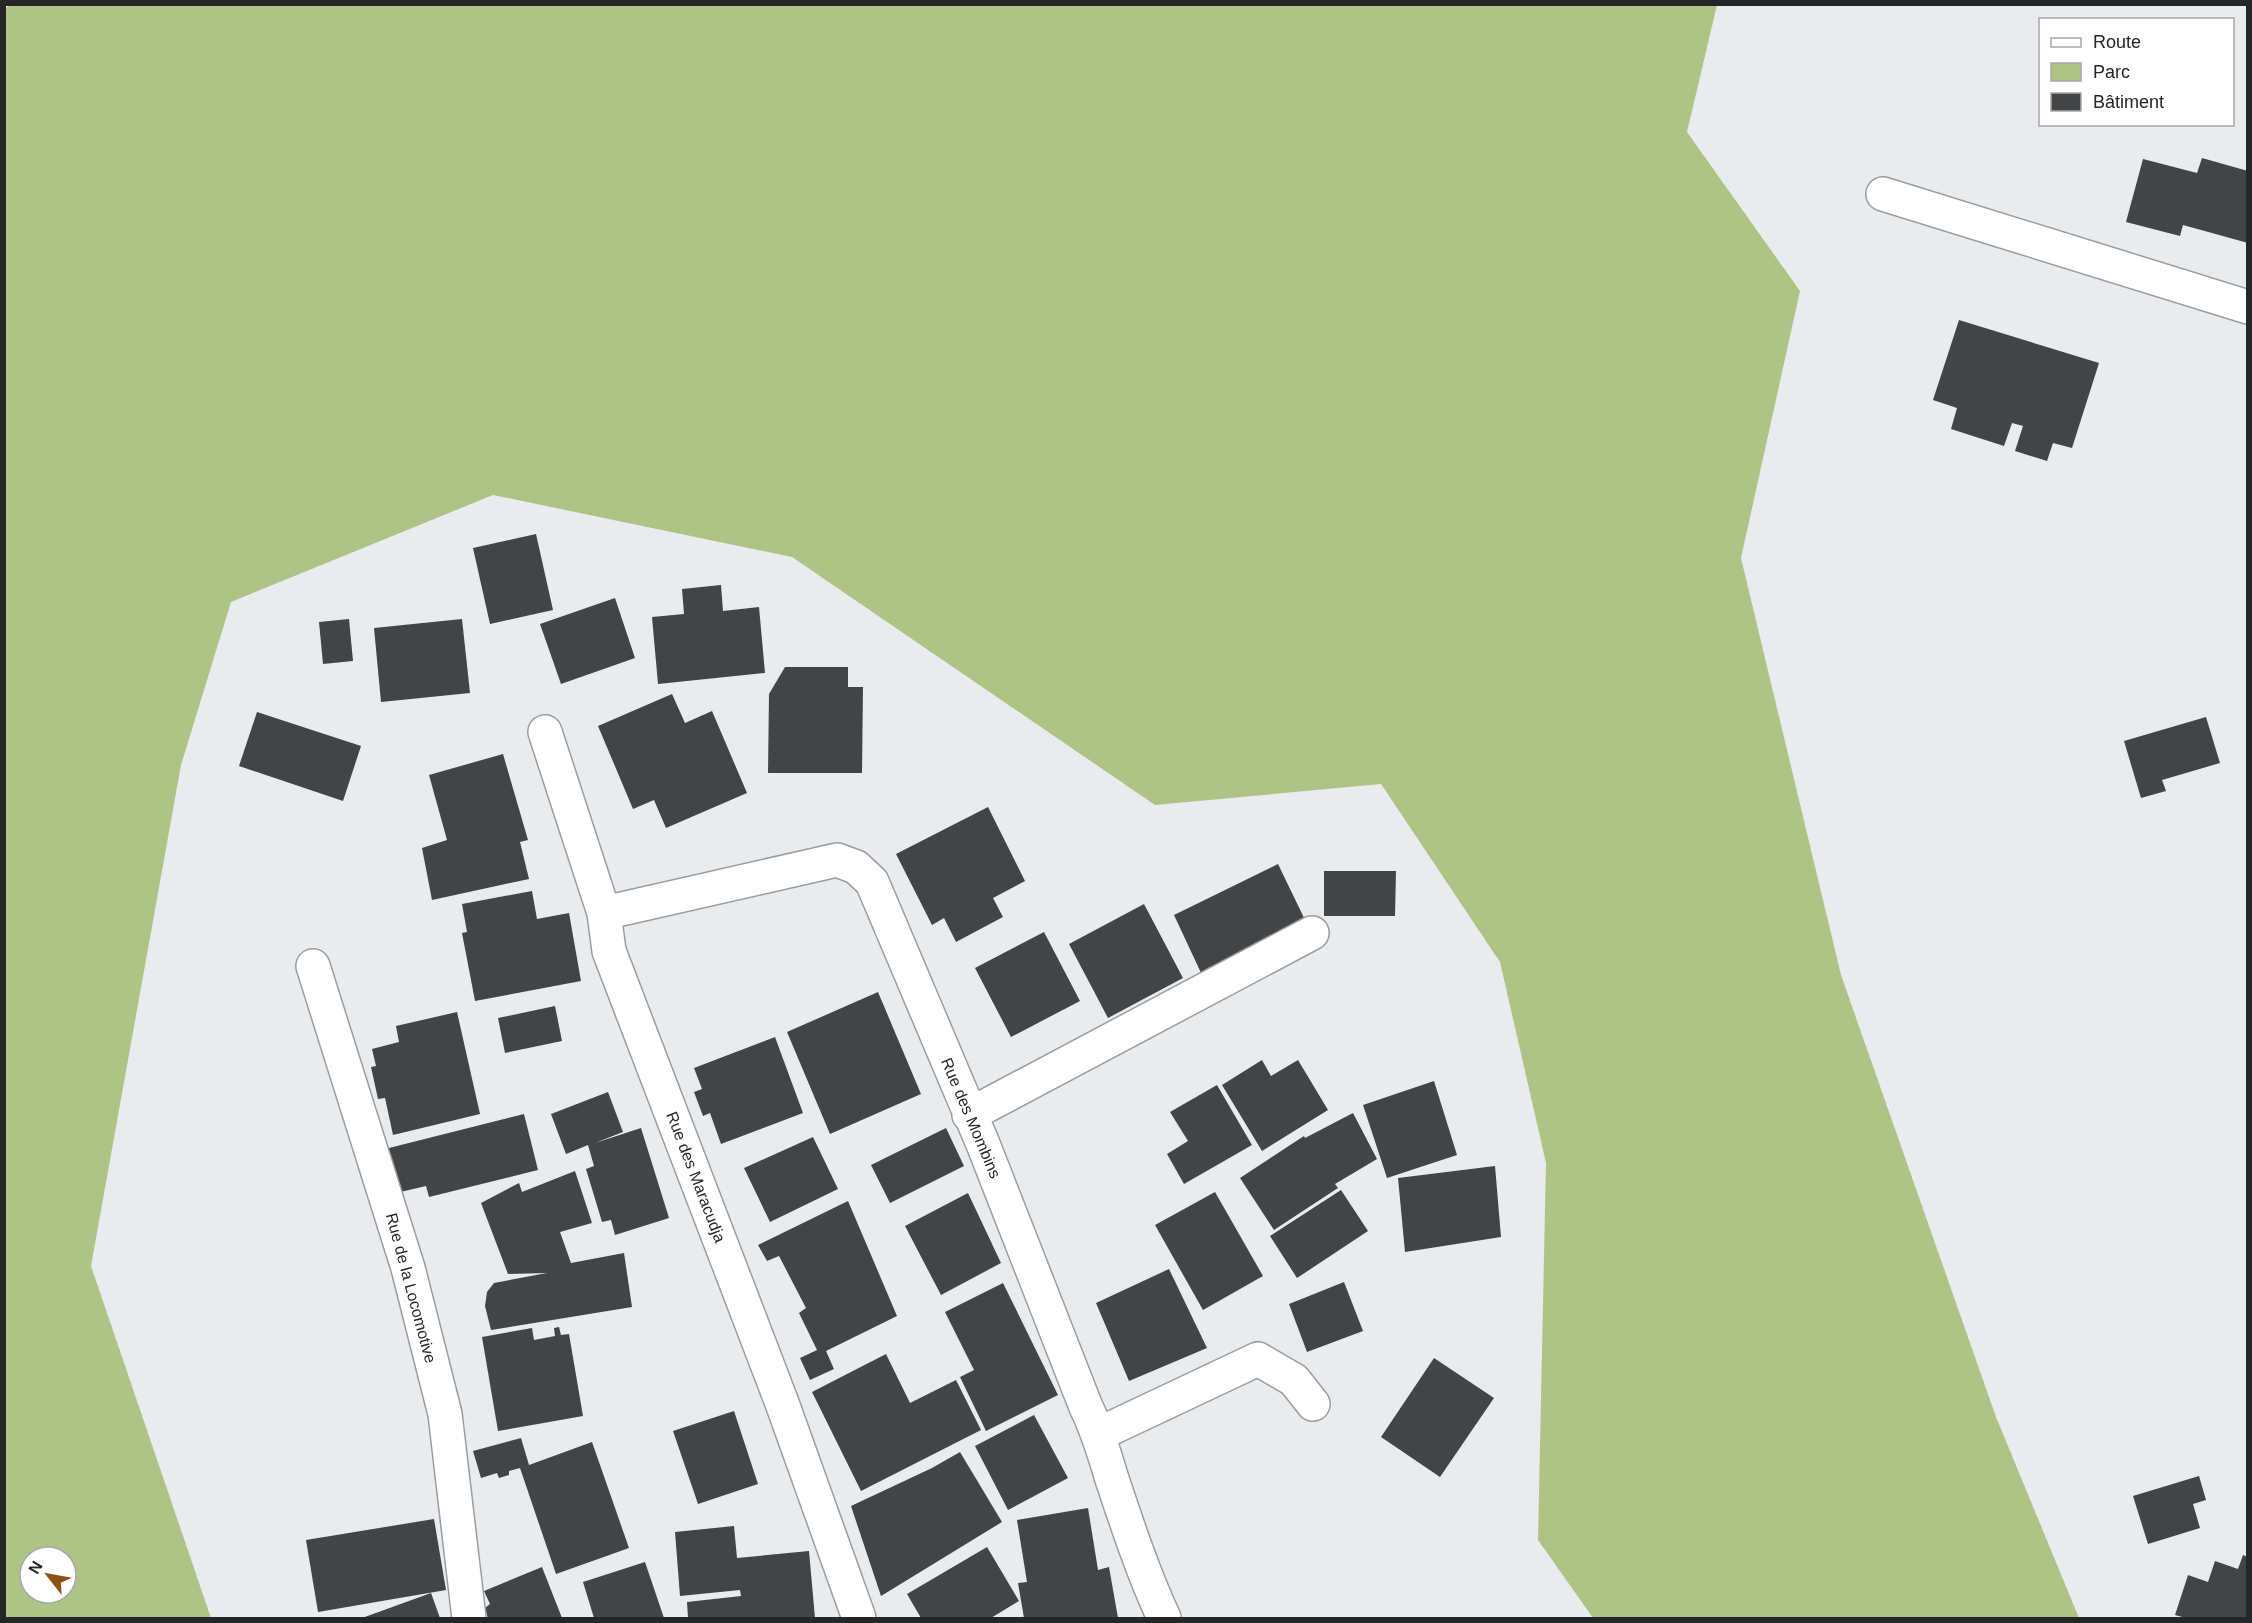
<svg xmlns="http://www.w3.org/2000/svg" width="2252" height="1623" font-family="Helvetica,sans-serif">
  <rect width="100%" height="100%" fill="#e9ebee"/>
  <path fill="#aec487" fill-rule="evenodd" d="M11,5h1706l-30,127 113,159 -59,267 100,417 155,442 83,201h-486l-55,-78 8,-377 -46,-201 -119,-178 -226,21 -363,-248 -299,-62 -262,107 -50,163 -90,501 120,352h-206l-1,-1609zM30,1557h36v36h-36z"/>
  <path fill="#424446" d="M2202,158l46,13v72l-65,-18 -3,11 -54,-14 17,-63 54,14z
    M1959,320l140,43 -27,85 -19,-5 -6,18 -32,-10 8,-25 -11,-3 -8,23 -53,-17 6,-21 -24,-8z
    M536,534l17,76 -63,14 -17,-76z
    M721,585l2,26 36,-4 6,66 -107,11 -6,-67 32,-3 -2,-25z
    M615,598l20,60 -74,26 -21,-60z
    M349,619l4,42 -30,3 -4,-42z
    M462,619l8,74 -89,9 -7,-74z
    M785,667h63v20h15l-1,86h-94l1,-79z
    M672,694l13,29 27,-12 35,82 -81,35 -12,-28 -21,9 -35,-83z
    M257,712l104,34 -18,55 -104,-35z
    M2206,717l14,46 -58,17 4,11 -25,7 -17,-57z
    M503,754l25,86 -8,2 9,37 -97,21 -10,-52 25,-8 -18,-65z
    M988,807l37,74 -32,17 10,19 -47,25 -12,-24 -12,7 -36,-71z
    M1278,864l29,60 -105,51 -28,-60z
    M1324,871h72l-1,45h-71z
    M532,891l5,28 32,-6 12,68 -106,20 -13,-68 5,-1 -5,-28z
    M1144,904l39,74 -75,40 -39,-74z
    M1044,932l36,69 -69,36 -36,-69z
    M878,992l43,102 -91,40 -43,-102z
    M555,1006l7,35 -57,12 -7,-35z
    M457,1012l23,102 -87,21 -8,-37 -7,1 -7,-32 5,-1 -4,-17 27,-7 -3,-16z
    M775,1037l28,76 -82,31 -11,-31 -7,3 -9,-24 8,-3 -8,-21z
    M1262,1060l9,16 27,-16 30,50 -66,41 -40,-66z
    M1434,1081l23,74 -70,23 -24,-73z
    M1217,1085l35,60 -68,39 -17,-30 21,-13 -18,-29z
    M608,1092l15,40 -28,11 46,-15 28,90 -54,17 -4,-15 -9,2 -16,-53 8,-3 -6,-21 -22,9 -15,-40z
    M1353,1113l24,46 -42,25 3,4 -64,42 -34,-52 64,-42 1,2z
    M524,1114l14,56 -109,27 -3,-11 -30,7 -11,-44z
    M946,1128l18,38 -74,37 -19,-38z
    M813,1137l25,52 -68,33 -26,-54z
    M1495,1166l6,71 -96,15 -7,-74z
    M575,1171l17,52 -32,9 11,31 53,-10 8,54 -141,23 -6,-24 2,-14 7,-9 53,-10 -39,1 -27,-71 38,-20 3,9z
    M1341,1190l27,41 -71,47 -27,-42z
    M1215,1192l48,84 -60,34 -48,-85z
    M968,1193l33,70 -60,32 -36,-69z
    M848,1201l49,115 -71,35 8,18 -24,11 -10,-22 17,-8 -18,-37 7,-5 -27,-52 -12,5 -9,-16z
    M1169,1269l38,79 -78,33 -33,-78z
    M1344,1282l19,49 -56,21 -18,-48z
    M1003,1283l55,112 -72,36 -26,-54 14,-7 -29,-58z
    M559,1327l2,8 8,-1 14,82 -85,15 -16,-94 50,-9 2,12 21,-4 -1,-8z
    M886,1354l24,49 46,-23 25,50 -120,61 -49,-99z
    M1434,1358l60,40 -54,79 -59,-40z
    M734,1411l24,73 -60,20 -25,-73z
    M1034,1415l34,63 -60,32 -33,-64z
    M521,1438l8,27 63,-23 37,106 -73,26 -36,-106 -11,3v4l-10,3 -2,-5 -16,5 -8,-27z
    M960,1452l42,70 -121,74 -30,-90 81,-38z
    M2199,1476l7,24 -13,4 7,24 -52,16 -15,-48z
    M1088,1508l10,62 11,-3 9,51h-94l-6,-35 9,-1 -10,-62z
    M434,1519l12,71 -128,22 -12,-72z
    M734,1526l3,32 72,-7 6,67h-127l-1,-16 54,-6 -1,-6 -60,6 -5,-64z
    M987,1547l32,54 -28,17h-70l-14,-24z
    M2243,1555l5,2 -2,61h-60l-11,-3 13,-40 20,7 7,-21 23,8z
    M645,1562l19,56h-70l-11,-36z
    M542,1567l20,51h-74l-3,-10 5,-4 -6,-13z
    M431,1593l9,25h-78z"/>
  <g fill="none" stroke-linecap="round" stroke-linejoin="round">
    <defs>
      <path id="minor" d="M1883,194l365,113
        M545,732l59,181 5,38 173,452 77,215
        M604,913l233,-53 19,7 16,15 111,262 103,263c11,22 18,45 25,69 16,48 32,97 53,142
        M313,966l95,302 37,146 24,204
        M969,1115l343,-182
        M1099,1434l159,-75 36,21 19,24"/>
    </defs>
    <use href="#minor" stroke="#9b9da0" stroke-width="36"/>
    <use href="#minor" stroke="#fff" stroke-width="33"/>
  </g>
  <g text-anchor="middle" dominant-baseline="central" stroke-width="6" stroke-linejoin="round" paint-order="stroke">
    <g font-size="16" fill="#252627" stroke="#fff">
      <text transform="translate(971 1118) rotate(67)">Rue des Mombins</text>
      <text transform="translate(696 1177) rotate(69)">Rue des Maracudja</text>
      <text transform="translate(411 1288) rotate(75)">Rue de la Locomotive</text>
    </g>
  </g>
  <rect width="2252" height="1623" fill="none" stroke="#252627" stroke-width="12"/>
  <rect x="2039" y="18" width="195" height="108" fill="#ffffff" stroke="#a8a8a9" stroke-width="1.5"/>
  <rect x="2051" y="38" width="30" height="9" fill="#ffffff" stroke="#a8a8a9" stroke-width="1.5"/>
  <text x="2093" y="48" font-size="18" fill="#252627">Route</text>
  <rect x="2051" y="63" width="30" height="18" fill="#aec487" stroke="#a8a8a9" stroke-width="1.5"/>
  <text x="2093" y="78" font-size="18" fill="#252627">Parc</text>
  <rect x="2051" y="93" width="30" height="18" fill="#424446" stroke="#a8a8a9" stroke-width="1.5"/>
  <text x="2093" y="108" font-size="18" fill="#252627">Bâtiment</text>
  <g transform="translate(48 1575) rotate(301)"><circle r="28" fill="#ffffff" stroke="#a8a8a9" stroke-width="1.5"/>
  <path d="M0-4.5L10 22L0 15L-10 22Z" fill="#8e5114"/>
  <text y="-9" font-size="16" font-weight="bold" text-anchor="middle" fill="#252627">N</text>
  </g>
</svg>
